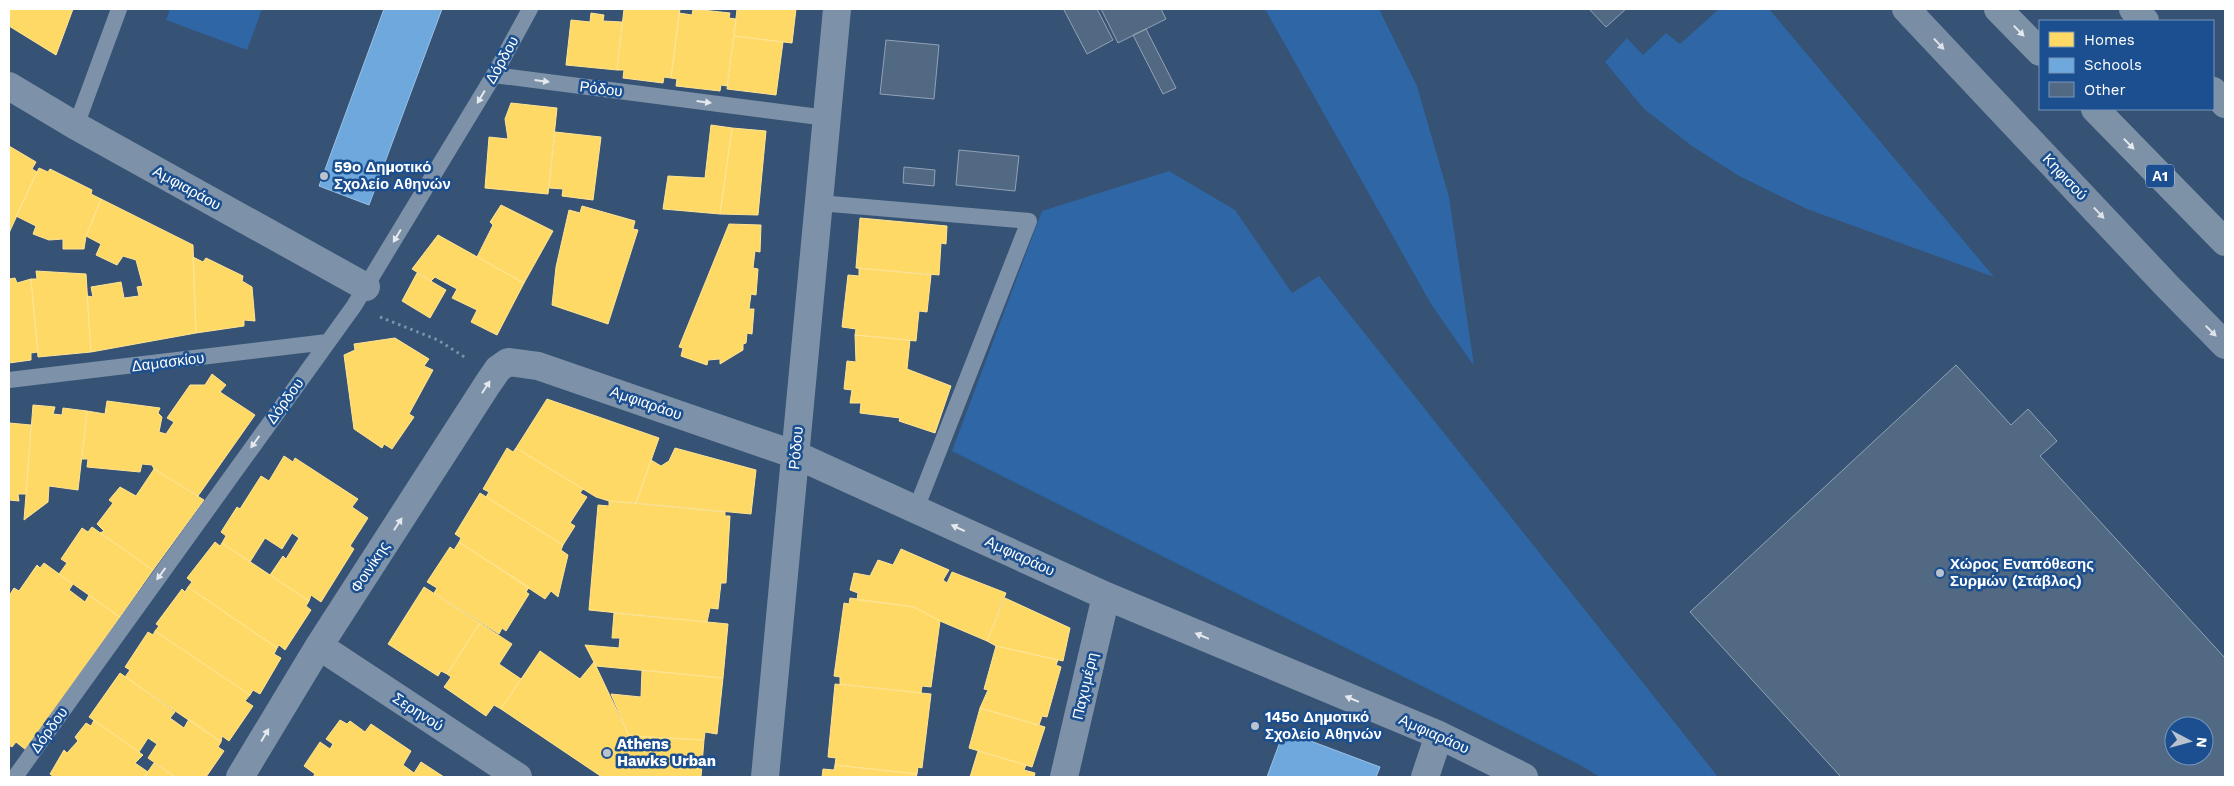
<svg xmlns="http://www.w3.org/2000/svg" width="2234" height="786" font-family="'Work Sans',sans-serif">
  <rect width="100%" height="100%" fill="#365274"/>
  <path fill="#2f66a5" d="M170,9h92l-15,41 -81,-30z
    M1265,9h114l38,77 32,111 25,169 -43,-62z
    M1719,9h50l225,268 -187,-68 -68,-33 -47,-30 -48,-37 -39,-47 22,-24 16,17 23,-22 14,11z
    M1169,171l66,39 57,83 27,-17 399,501h-118l-20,-12 -628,-314 90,-240z"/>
  <path fill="#ffd966" stroke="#ffe494" d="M9,9h64l-17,46 -47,-29z
    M624,9h56l-9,69 -7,-1 -1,6 -40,-5 1,-8h-7z
    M693,9l37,4 -1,5 7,1 -9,67 -6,-1 -1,6 -44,-5 1,-7 -6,-1 8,-65 13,2z
    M737,9h59l-4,34 -58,-7z
    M591,13l13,2 -1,6 19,1 -5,48 -51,-5 5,-45 19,2z
    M734,36l49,6 -7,53 -49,-6z
    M511,103l46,5 -9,86 -63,-6 4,-51 19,2 -3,-20z
    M711,125l21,3 -12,86 -57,-5 5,-33 37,2z
    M732,128l34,3 -8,84 -38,-1z
    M555,132l46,5 -8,63 -31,-4 1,-7 -14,-1z
    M9,146l27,16 -4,7 5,3 -28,61z
    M39,168l9,4 2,-3 42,21 -1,4 10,5 -15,37 -2,13h-21v-10l-14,1 -16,-6 3,-8 -20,-10z
    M101,199l92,46 3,88 -105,19 -4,-56 6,1 -2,-10 30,-5 3,16 15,-2 -2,-9 6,-1 -7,-26 -13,-4 -6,9 -21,-10 5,-11 -15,-8z
    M501,205l52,26 -29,52 -47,-26 16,-32 -3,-3z
    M582,206l53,15 -2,8 5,1 -30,94 -56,-19 4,-38 13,-57 11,3z
    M860,218l87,8 -1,18 -5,-1 -2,32 -83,-7z
    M729,224l32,1 -1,27 -5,-1 -2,17 5,1 -2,26 -5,-1 -2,15h5l-2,25 -5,-1 -1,10 -3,1v6l-23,14v-5l-12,1 -1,5 -26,-9 2,-8 -4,-1z
    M438,235l86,48 -27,52 -26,-13 6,-12 -25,-12 5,-9 -22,-12 -4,4 -19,-12z
    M193,257l10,5 3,-4 37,18 -1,5 10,6 3,34 -11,-1v6l-48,7z
    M859,268l72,7 -4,37 -8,-1 -3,30 -61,-6 1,-6 -14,-2 6,-52 11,1z
    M36,271l50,3 5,78 -53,5 -7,-78h6z
    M417,273l29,17 -16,28 -28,-17z
    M15,278l2,5 14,-4 7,73 -7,1v7l-22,3v-84z
    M855,335l55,5 -3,29 44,17 -16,47 -36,-12 1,-3 -40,-5 1,-10h-11l2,-13 -8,-1 3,-28 9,1z
    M395,338l34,21 -5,7 9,4 -24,44 5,3 -22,32 -8,-5 -2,4 -28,-19 -10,-74 11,-5 -1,-6z
    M212,374l14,11 -6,7 35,23 -57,81 -44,-27 -2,-4 -10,-1 -2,8 -53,-5 1,-8h-6l5,-48 18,3 2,-13 53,7 -2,5 4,4 -3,15 7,2 8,-12 -7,-4 23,-33h15z
    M547,399l112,39 -23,65 -27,-2 -13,-4 -80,-49z
    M33,405l22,2 -2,7 9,1 1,-7 24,3 -9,79 -29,-4 -1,16 -24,18z
    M9,423l22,2 -5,69h-8l1,7 -10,-1z
    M507,448l6,4 3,-4 67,41 -3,4 7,4 -17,26 5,3 -12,19 -77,-48 3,-5 -6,-3z
    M675,448l81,22 -5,44 -115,-11 15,-43 10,6 8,-5z
    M284,456l9,6 2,-4 63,41 -6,8 16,11 -18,28 4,3 -33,53 -10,-7 -2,6 -39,-26 13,-19 3,3 13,-21 -7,-5 -10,16 -17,-11 -15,24 -28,-19 4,-7 -5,-4 16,-25 3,2 21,-33 8,5z
    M154,469l50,31 -51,70 -53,-37 4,-2 -7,-7 16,-21 -4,-3 11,-13 16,9z
    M480,493l83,52 -2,5 7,5 -10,42 -7,-6 -6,8 -86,-57 2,-4 -6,-4z
    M609,501l116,11v4h5l-4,67h-5l-3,26 -8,-1 -3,14 -118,-12 9,-105 11,1z
    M92,527l61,43 -33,47 -61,-43 8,-11 -6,-4 21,-31 6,4z
    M215,542l5,4 2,-3 87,58 -3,5 5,4 -26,40 -6,-5 -2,3 -89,-61 4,-5 -5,-4z
    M459,542l70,45 -3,5 3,2 -23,37 -4,-3 -3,6 -65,-41 3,-5 -10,-6 23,-35 4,3z
    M901,549l48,21 -6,10 4,3 5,-11 54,21 -19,48 -47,-20 -26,-14 -57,-7 1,-7 -8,-3 4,-17 16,3 8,-16 15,5z
    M44,563l29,21 -4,6 16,12 4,-7 31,22 -94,133 -10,-8 -4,5 -3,-2v-149l5,-8 5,3 18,-26 3,3z
    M188,587l89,61 -3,6 7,4 -21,36 -7,-4 -3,5 -95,-64 4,-5 -3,-2 26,-35 3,3z
    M424,587l56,36 -33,51 -6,-3 -3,5 -50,-32z
    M850,598l64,9 26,14 -9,66 -9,-1 -1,7 -81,-9v-7l-6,-1 10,-73 5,1z
    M1005,598l65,30 -7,33 -67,-15 -9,-5z
    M614,613l114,11 -5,54 -127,-12 -11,-21 34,3 1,-10h-8z
    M480,623l32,21 -13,20 22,15 -20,30 -7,-4 -8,11 -42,-29 7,-10 -4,-3z
    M155,631l95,64 -5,6 8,5 -24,35 -7,-5 -1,6 -96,-65 5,-7 -5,-3 23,-35 5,3z
    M996,646l62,14 -2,5 5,2 -14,50 -5,-1 -3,9 -59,-17 8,-18 -4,-1z
    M540,651l40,28 14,-17 35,74 75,4 -3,37h-99l-101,-68z
    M642,670l81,8 -6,56 -12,-2 -1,8 -75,-4 -18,-42 30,3z
    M120,673l55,39 -5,6 14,10 5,-9 32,23 -3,5 6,4 -18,26h-31l-27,-19 9,-14 -9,-6 -9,14 -50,-35z
    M835,684l96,10 -9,74 -4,-1 -1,7 -82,-9 1,-7 -8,-1z
    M980,708l65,19 -13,40 -63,-19z
    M94,720l49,35 -8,8 13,9 -4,5h-90l-4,-3 14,-24 3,3 11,-12 -3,-4 11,-14 5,3z
    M340,720l7,4 3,-3 15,11 6,-8 40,27 -8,14 11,8 7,-11 23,15h-131l2,-3 -11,-8 16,-24 10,7 3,-5 -7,-5z
    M978,751l48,14 -2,5 11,3 -1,4h-64z
    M154,763l21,14h-31z
    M835,765l82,9 -1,3h-94l1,-8 11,1z"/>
  <path fill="#6fa8dc" stroke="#9ac2e6" d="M384,9h58l-73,196 -50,-19z
    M1284,731l96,36 -4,10h-109z"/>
  <path fill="#526984" stroke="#92a2b6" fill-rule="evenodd" d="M1067,9h30l16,31 -26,14 -23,-44z
    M1101,9h60l5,10 -48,24z
    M1589,9h37l-20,18z
    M1146,29l30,59 -13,6 -30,-59z
    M886,40l53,5 -5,54 -54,-5z
    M959,150l60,6 -4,35 -59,-6z
    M904,167l31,3 -1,16 -31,-3z
    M1956,365l55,60 17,-16 29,32 -17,15 185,202v119h-384l-151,-165zM2174,726h30v30h-30z"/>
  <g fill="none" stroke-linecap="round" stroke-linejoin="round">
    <path stroke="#7d92a8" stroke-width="3" stroke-dasharray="2.5 4" stroke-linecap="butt" d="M380,317l58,23 28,18"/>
    <path stroke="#7d92a8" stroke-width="16" d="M494,75l333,43
      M76,126l43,-117
      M819,203l210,18 -113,288
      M9,380l318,-38
      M15,777l339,-471 140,-231 36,-66"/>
    <path stroke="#7d92a8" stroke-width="28" d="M9,86l67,40 290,161
      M319,646l199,131
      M240,777l79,-131 168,-261 11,-16 10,-7 30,4 258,89 310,141 333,139 85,42
      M765,777l72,-768
      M1064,777l42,-181
      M1425,777l14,-42"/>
    <path stroke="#798da4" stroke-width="28" d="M1906,9l262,278 57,58"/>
    <path stroke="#7e92a7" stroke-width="28" d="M1998,9l42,43
      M2133,9l12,12
      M2213,91l12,13
      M2095,109l130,133"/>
  </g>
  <defs><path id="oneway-solid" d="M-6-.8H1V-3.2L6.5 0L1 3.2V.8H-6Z" transform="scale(1.25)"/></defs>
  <g fill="#e5e9ed">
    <use href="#oneway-solid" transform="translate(2019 31) rotate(46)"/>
    <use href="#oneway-solid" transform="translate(2129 144) rotate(46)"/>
  </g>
  <g fill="#dee2e8">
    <use href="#oneway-solid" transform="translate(1939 44) rotate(47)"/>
    <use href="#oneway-solid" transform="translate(2099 213) rotate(47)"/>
    <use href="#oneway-solid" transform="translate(2211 331) rotate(45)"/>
  </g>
  <g fill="#e5e9ee">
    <use href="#oneway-solid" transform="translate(542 81) rotate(7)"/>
    <use href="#oneway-solid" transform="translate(481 97) rotate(121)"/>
    <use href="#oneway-solid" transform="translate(704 102) rotate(7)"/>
    <use href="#oneway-solid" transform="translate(397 236) rotate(121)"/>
    <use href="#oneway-solid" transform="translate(486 387) rotate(-57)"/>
    <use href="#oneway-solid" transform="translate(255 442) rotate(126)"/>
    <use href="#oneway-solid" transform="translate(398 524) rotate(-57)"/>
    <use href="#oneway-solid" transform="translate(958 528) rotate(-155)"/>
    <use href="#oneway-solid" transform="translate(161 574) rotate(126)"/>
    <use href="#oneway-solid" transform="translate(1202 636) rotate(-157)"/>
    <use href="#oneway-solid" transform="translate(1352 699) rotate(-157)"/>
    <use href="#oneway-solid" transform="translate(265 735) rotate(-59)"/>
  </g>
  <g fill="#b9c2ce" stroke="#1b4f8f" stroke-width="2">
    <circle cx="324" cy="176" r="5"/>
    <circle cx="1940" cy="573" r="5"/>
    <circle cx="1255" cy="726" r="5"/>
    <circle cx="607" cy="753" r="5"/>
  </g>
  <g text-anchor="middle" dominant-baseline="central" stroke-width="5" stroke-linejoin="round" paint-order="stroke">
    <rect fill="#1b4f8f" stroke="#bbcadd" stroke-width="1" x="2146" y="164.5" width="28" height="23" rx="4"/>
    <g font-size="14" font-weight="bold" fill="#fff">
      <text x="2160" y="176">Α1</text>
    </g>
    <g font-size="15" fill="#fff" stroke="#1b4f8f">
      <text transform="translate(502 60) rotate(-61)">Δόρδου</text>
      <text transform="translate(601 89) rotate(7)">Ρόδου</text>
      <text transform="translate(2065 177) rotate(47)">Κηφισού</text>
      <text transform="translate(187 188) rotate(29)">Αμφιαράου</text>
      <text transform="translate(168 362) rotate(-7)">Δαμασκίου</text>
      <text transform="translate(285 401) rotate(-54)">Δόρδου</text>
      <text transform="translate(646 403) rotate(19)">Αμφιαράου</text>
      <text transform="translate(796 448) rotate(-85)">Ρόδου</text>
      <text transform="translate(1020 556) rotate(25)">Αμφιαράου</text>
      <text transform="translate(370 567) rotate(-57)">Φοινίκης</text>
      <text transform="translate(1085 686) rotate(-77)">Παχυμέρη</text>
      <text transform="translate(418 712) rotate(33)">Σερηνού</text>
      <text transform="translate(49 730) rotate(-54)">Δόρδου</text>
      <text transform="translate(1434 734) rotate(24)">Αμφιαράου</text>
    </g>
    <g font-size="15" font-weight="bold" fill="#fff" stroke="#1b4f8f" text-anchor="start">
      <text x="334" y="167">59ο Δημοτικό<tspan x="334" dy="17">Σχολείο Αθηνών</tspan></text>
      <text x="1950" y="564">Χώρος Εναπόθεσης<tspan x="1950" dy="17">Συρμών (Στάβλος)</tspan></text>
      <text x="1265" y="717">145ο Δημοτικό<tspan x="1265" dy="17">Σχολείο Αθηνών</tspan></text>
      <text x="617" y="744">Athens<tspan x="617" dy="17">Hawks Urban</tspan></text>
    </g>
  </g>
  <rect width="2234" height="786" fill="none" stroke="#ffffff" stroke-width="20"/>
  <rect x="2039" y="20" width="175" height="90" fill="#1b4f8f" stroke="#7695bc"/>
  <rect x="2049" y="32" width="25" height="15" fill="#ffd966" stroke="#7695bc"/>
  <text x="2084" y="45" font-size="15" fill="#ffffff">Homes</text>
  <rect x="2049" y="58" width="25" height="15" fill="#6fa8dc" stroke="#7695bc"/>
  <text x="2084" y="70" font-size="15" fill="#ffffff">Schools</text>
  <rect x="2049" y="82" width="25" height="15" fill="#526984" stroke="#7695bc"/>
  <text x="2084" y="95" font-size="15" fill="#ffffff">Other</text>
  <g transform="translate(2189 741) rotate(96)"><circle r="24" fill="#1b4f8f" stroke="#7695bc"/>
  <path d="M0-4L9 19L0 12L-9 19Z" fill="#b9c2ce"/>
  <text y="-8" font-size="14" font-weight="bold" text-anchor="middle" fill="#ffffff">N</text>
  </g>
</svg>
